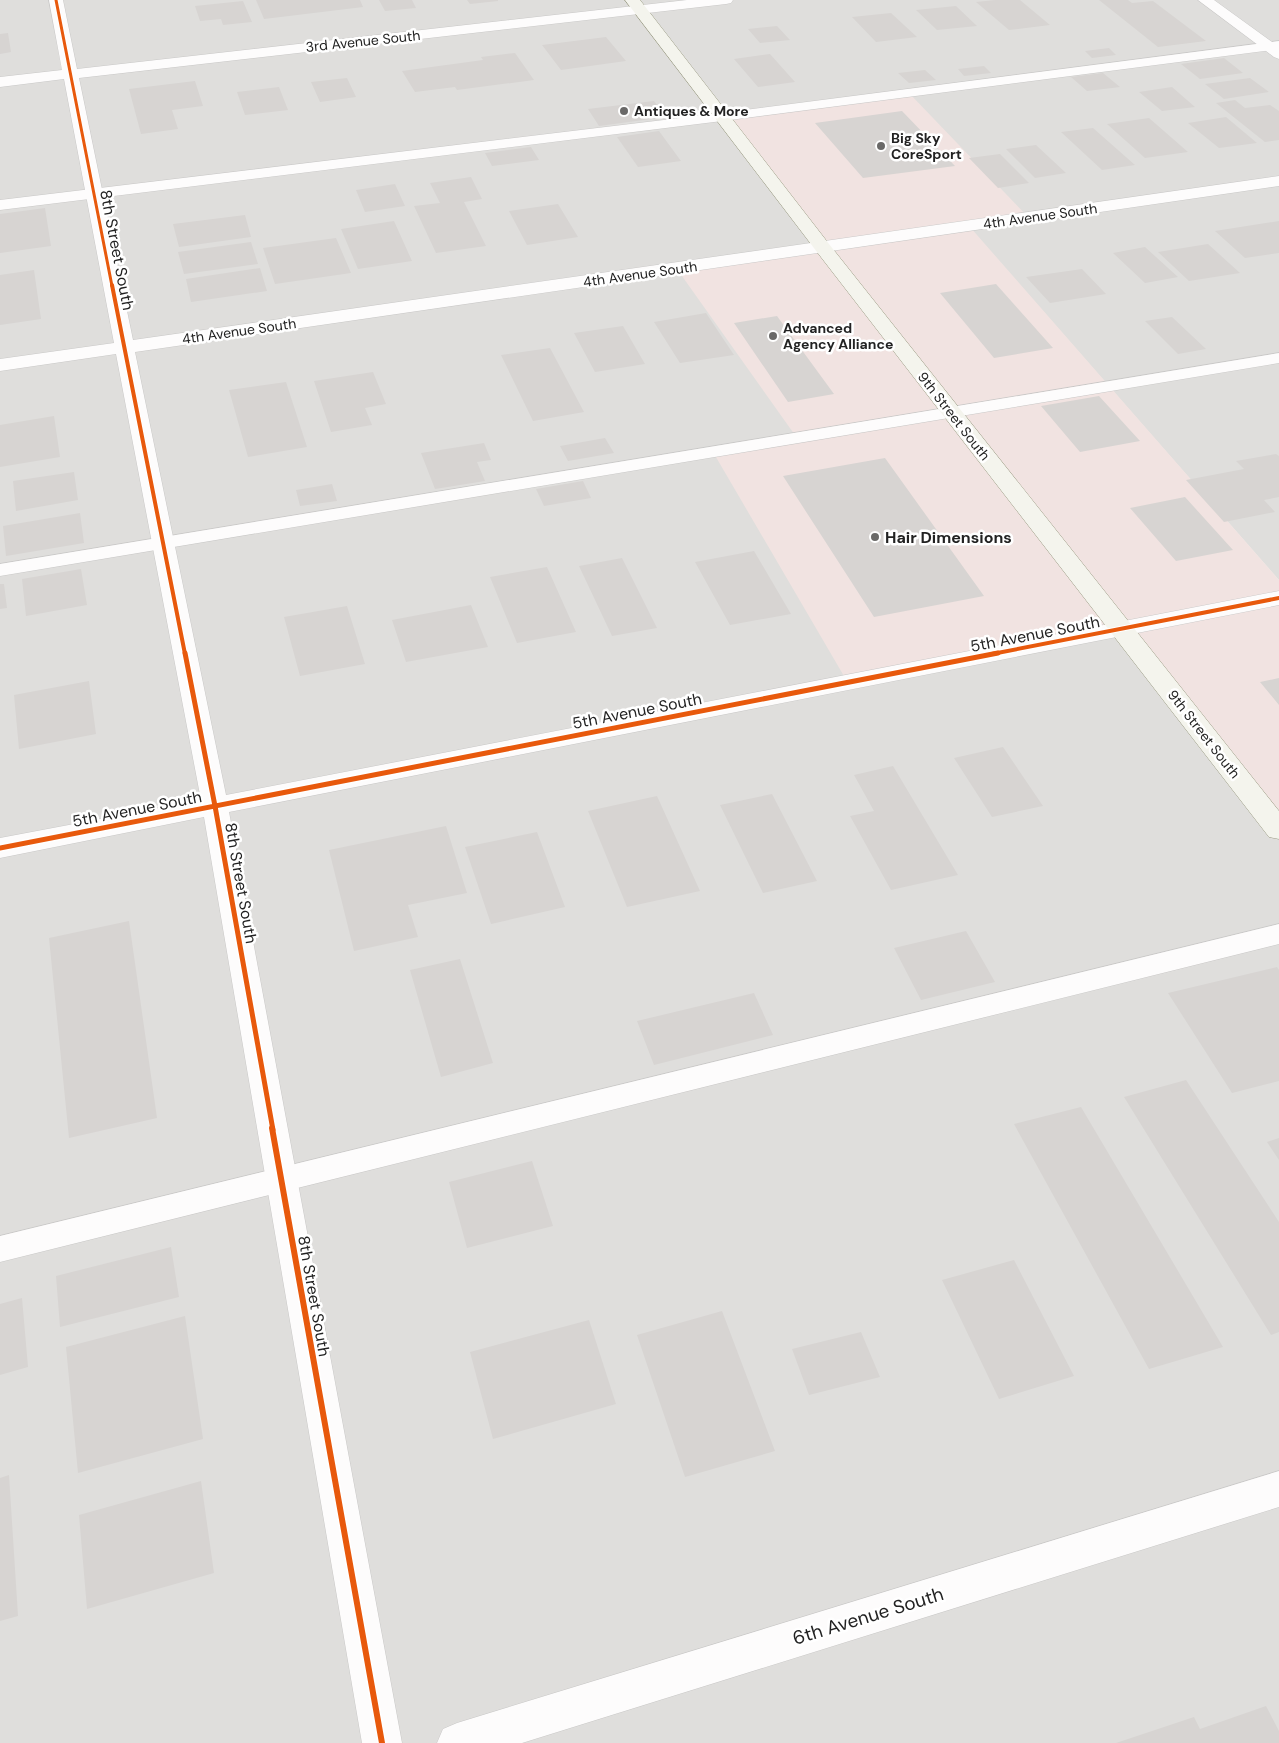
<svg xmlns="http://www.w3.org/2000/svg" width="1279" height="1743" font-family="'DM Sans',sans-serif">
  <rect width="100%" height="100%" fill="#f0eeeb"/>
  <path fill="#dfdedc" d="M0,0h1279v580l-310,-353 -60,-134 213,537 157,204v909h-1279z"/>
  <path fill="#f1e3e1" d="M909,93l120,125 -59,9 309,353v254l-157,-204 -274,53 -135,-231 84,-14 -120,-169 145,-21 -100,-131z"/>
  <path fill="#d7d4d2" d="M256,0h104l3,7 -99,12z
    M379,0h33l4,8 -31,3z
    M467,0h31v1l-28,3z
    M995,0h25l30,25 -41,5 -33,-28z
    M1099,0h29l4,3 21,-2 53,40 -48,6z
    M243,1l9,21 -29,3 -2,-6 -21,2 -5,-15z
    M956,6l21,20 -40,4 -21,-20z
    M891,13l26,24 -41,5 -24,-25z
    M777,26l13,14 -30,3 -12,-14z
    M8,33l3,19 -11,2v-20z
    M606,37l20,24 -65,9 -19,-25z
    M1109,48l7,7 -24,3 -7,-7z
    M515,53l19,27 -77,10 -2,-3 -40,5 -13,-21 81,-11 -2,-3z
    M770,54l25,28 -37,5 -24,-28z
    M1224,58l19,15 -43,6 -19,-15z
    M984,66l7,7 -27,3 -6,-7z
    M925,70l11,10 -27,3 -11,-10z
    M1103,73l17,14 -33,4 -16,-14z
    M347,78l9,19 -36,5 -9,-20z
    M1250,78l19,14 -45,7 -19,-15z
    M195,81l8,25 -31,4 6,19 -37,5 -12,-45z
    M279,87l9,23 -43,5 -8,-23z
    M1172,87l23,20 -33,4 -23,-19z
    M1235,100l10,8 25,-3 9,6v29l-14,2 -49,-39z
    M654,101l12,16 -67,9 -11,-17z
    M902,111l53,55 -92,12 -48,-55z
    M1226,117l31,26 -38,5 -31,-25z
    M1149,118l39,34 -43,6 -38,-34z
    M1093,128l42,37 -33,5 -41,-38z
    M659,131l22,30 -43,6 -21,-30z
    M1036,145l30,28 -31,5 -29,-29z
    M531,147l8,13 -47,6 -7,-13z
    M1000,154l29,29 -31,5 -29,-30z
    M471,177l11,22 -18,3 22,44 -50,7 -22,-47 26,-3 -10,-20z
    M395,184l10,22 -40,6 -9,-22z
    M558,204l20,33 -51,8 -18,-34z
    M45,208l6,38 -51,7v-39z
    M245,215l6,22 -72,10 -6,-23z
    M394,221l18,40 -54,8 -17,-40z
    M1279,221v32l-34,5 -30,-27z
    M336,238l15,35 -76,11 -12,-36z
    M251,242l7,22 -74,10 -6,-22z
    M1208,244l32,29 -51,8 -31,-29z
    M1145,247l33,30 -33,6 -32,-30z
    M260,268l7,23 -76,11 -5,-23z
    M1082,269l24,25 -56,9 -24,-26z
    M34,270l7,49 -41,6v-50z
    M996,284l57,64 -59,10 -54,-65z
    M706,313l28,42 -54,8 -26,-41z
    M777,316l57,78 -46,8 -54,-79z
    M1172,317l34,32 -28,5 -33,-33z
    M623,326l22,38 -50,8 -21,-39z
    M550,348l34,64 -51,9 -32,-66z
    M373,372l13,32 -21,4 7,17 -41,7 -17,-51z
    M286,382l21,65 -59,10 -19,-67z
    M1099,396l41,45 -60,11 -39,-46z
    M54,416l6,41 -60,10v-42z
    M605,438l9,15 -46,8 -8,-15z
    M484,443l7,17 -14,2 8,19 -50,8 -14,-36z
    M1276,454l3,2v41l-15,3 11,12 -51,10 -38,-42 58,-11 -8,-8z
    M885,458l99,138 -110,21 -91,-141z
    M74,472l4,28 -62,11 -3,-30z
    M583,481l8,17 -47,8 -8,-17z
    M332,484l5,17 -37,5 -4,-16z
    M1185,497l48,53 -57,11 -46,-53z
    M80,513l4,30 -78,13 -3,-30z
    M754,551l37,63 -61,11 -35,-63z
    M622,558l35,70 -45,8 -33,-70z
    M547,567l29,65 -59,11 -27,-66z
    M81,569l6,36 -61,11 -4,-37z
    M0,584h4l3,24 -7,1z
    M471,605l17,42 -82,15 -14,-42z
    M347,606l18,58 -65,12 -16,-59z
    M1279,678v27l-19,-23z
    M89,681l7,53 -77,15 -5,-54z
    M1003,747l40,59 -51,11 -38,-59z
    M893,766l65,109 -67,15 -41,-74 24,-5 -20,-36z
    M772,794l45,87 -54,12 -43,-88z
    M657,796l43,95 -73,16 -39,-96z
    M446,826l21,67 -59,12 10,32 -64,14 -25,-101z
    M537,832l28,75 -74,17 -26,-77z
    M129,921l28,197 -88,20 -20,-200z
    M966,931l29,51 -74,18 -27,-52z
    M460,959l33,104 -52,14 -31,-107z
    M1277,967l2,3v111l-47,12 -64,-100z
    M754,993l19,42 -119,30 -17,-44z
    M1186,1080l93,142v110l-8,3 -147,-238z
    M1081,1107l142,240 -74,22 -135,-245z
    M1279,1138v22l-12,-18z
    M532,1161l21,65 -86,22 -18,-66z
    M171,1247l8,50 -119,30 -4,-51z
    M1014,1260l60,116 -75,23 -57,-119z
    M22,1298l6,69 -28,8v-71z
    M722,1311l53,140 -90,26 -48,-142z
    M185,1316l18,123 -125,34 -12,-126z
    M589,1320l27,84 -123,35 -23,-87z
    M861,1332l19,45 -71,18 -17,-46z
    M9,1475l9,141 -18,5v-143z
    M201,1481l13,92 -127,36 -8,-94z
    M1266,1706l13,25v12h-163l78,-26 6,12z"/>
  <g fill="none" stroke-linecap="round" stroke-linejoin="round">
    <defs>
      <path id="service" d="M1279,41v8l-557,72 -722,89v-10l722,-87z
        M1279,353v10l-1279,213v-12z
        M1279,924v20l-1279,318v-26z"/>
      <path id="minor" d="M49,0h14l14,69 610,-69h46l-2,3 -5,1 -647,74 54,262 1146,-164v10l-1144,166 91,443 1053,-204v14l-1050,207 173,931h-40l-158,-926 -204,41v-20l201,-38 -85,-446 -116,17v-12l114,-16 -50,-264 -64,8v-10l62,-7z
        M1198,0h16l65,47v12l-5,-2z
        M1279,1471v36l-757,236h-85l6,-14 14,-6z"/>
      <path id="secondary" d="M625,0h15l189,244 450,567v28l-10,-2 -452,-585z"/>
    </defs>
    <use href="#service" stroke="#c9c8c7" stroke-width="1"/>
    <use href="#minor" stroke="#c9c8c7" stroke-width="1"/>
    <use href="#secondary" stroke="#999a82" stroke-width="1"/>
    <use href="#service" fill="#fdfcfc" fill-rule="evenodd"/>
    <use href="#minor" fill="#fdfcfc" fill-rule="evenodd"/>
    <use href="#secondary" fill="#f4f4ed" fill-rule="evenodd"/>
    <defs>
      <path id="cycleway-far3" d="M56,0l56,286"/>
      <path id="cycleway-far2" d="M112,285l73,369
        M992,654l287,-56"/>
      <path id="cycleway-far1" d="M185,653l30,153 58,324
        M0,848l998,-195"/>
      <path id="cycleway" d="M272,1128l110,615"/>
    </defs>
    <use href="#cycleway-far3" stroke="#fff" stroke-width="5"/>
    <use href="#cycleway-far2" stroke="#fff" stroke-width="6"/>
    <use href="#cycleway-far1" stroke="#fff" stroke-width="8"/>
    <use href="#cycleway" stroke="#fff" stroke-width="9"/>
    <use href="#cycleway-far3" stroke="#e8590c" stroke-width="3"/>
    <use href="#cycleway-far2" stroke="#e8590c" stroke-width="4"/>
    <use href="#cycleway-far1" stroke="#e8590c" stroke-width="5"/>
    <use href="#cycleway" stroke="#e8590c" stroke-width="6"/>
  </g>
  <g fill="#6a6968" stroke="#fff" stroke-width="2">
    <circle cx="624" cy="111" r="5"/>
    <circle cx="881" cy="146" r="5"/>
    <circle cx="773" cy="336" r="5"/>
    <circle cx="875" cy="537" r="5"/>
  </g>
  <g text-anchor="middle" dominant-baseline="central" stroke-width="5" stroke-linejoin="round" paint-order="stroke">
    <g font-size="14" fill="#222" stroke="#fff">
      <text transform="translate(363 41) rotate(-6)">3rd Avenue South</text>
      <text transform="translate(1040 216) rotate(-8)">4th Avenue South</text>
      <text transform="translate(640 274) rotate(-8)">4th Avenue South</text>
      <text transform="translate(239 331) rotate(-8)">4th Avenue South</text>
      <text transform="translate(954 416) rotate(52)">9th Street South</text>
      <text transform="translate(1204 734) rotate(52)">9th Street South</text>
    </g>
    <g font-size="14" font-weight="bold" fill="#222" stroke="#fff" text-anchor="start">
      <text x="634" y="111">Antiques &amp; More</text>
      <text x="891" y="138">Big Sky<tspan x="891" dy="16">CoreSport</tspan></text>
      <text x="783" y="328">Advanced<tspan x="783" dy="16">Agency Alliance</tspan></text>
    </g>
    <g font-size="16" fill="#222" stroke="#fff">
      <text transform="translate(117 250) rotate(79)">8th Street South</text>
      <text transform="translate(1035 634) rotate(-11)">5th Avenue South</text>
      <text transform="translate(637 711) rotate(-11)">5th Avenue South</text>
      <text transform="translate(137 809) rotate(-11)">5th Avenue South</text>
      <text transform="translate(241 883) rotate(80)">8th Street South</text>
      <text transform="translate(314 1296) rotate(80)">8th Street South</text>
    </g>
    <g font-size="16" font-weight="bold" fill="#222" stroke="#fff" text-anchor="start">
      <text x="885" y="537">Hair Dimensions</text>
    </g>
    <g font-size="19" fill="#222" stroke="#fff">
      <text transform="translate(868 1616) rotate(-17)">6th Avenue South</text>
    </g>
  </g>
</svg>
